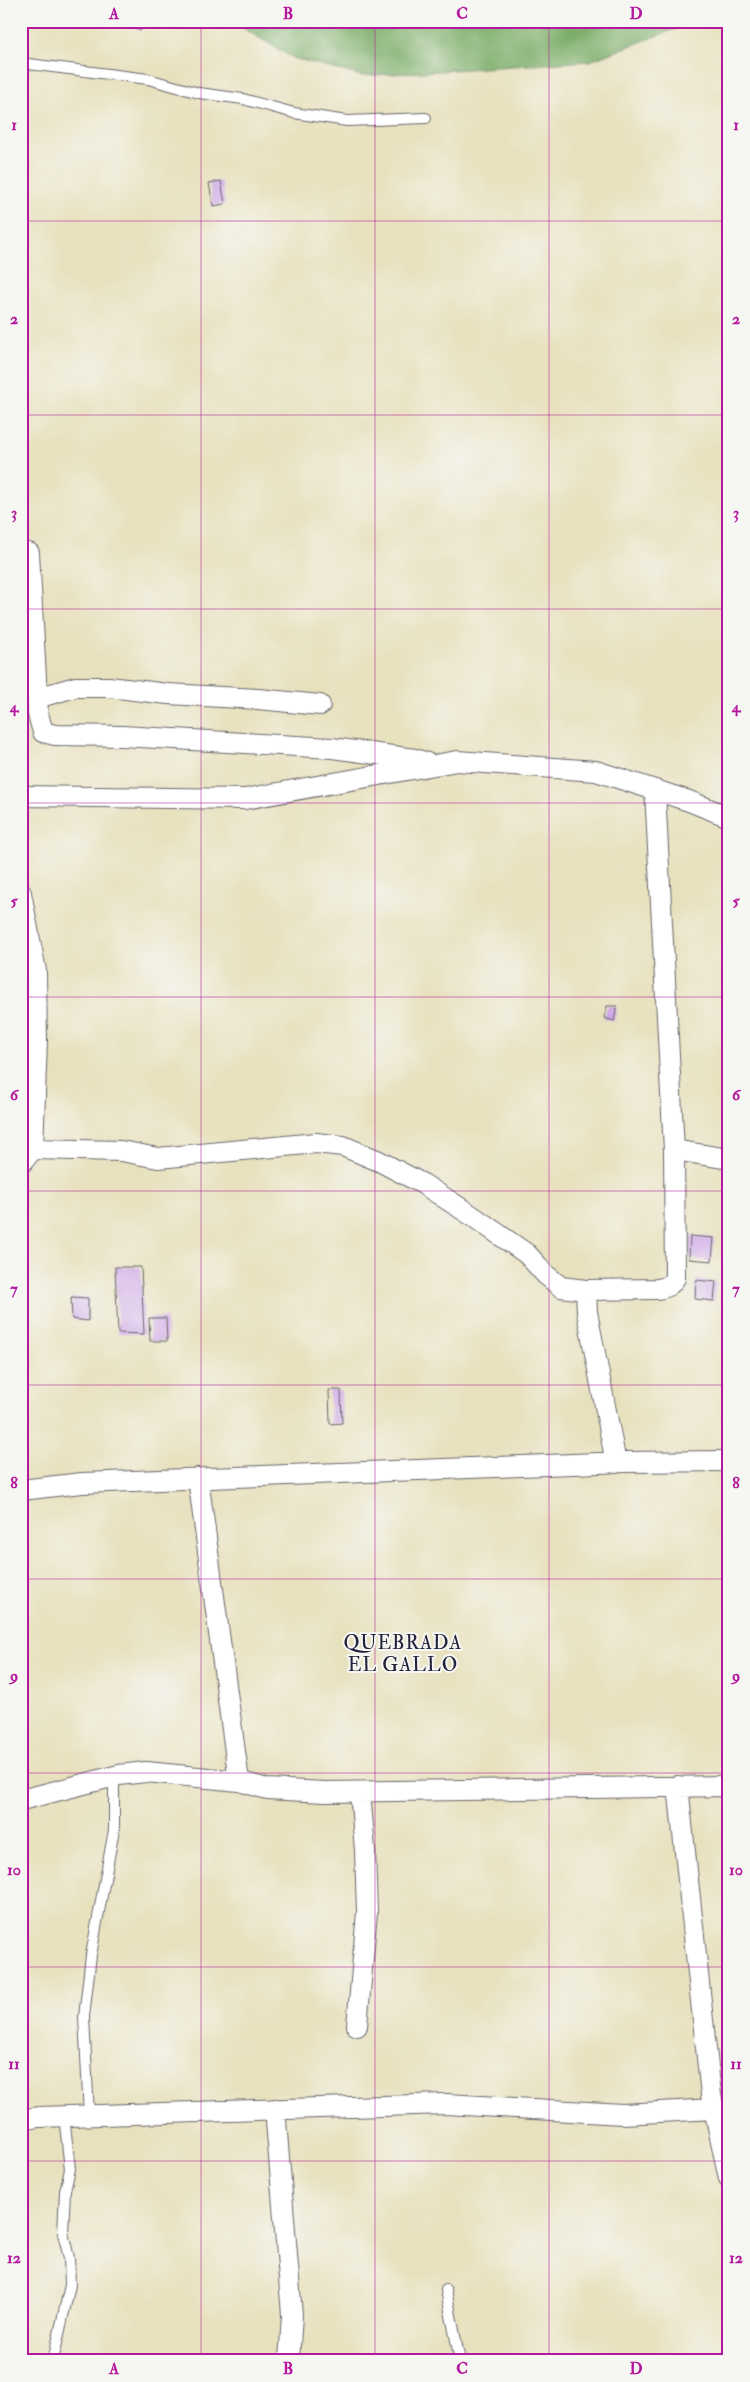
<svg xmlns="http://www.w3.org/2000/svg" width="750" height="2382" font-family="'IM FELL Double Pica',serif">
  <rect width="100%" height="100%" fill="#f6f6f2"/>
  <filter id="ink" filterUnits="userSpaceOnUse"><feTurbulence type="fractalNoise" baseFrequency=".02" numOctaves="2"/><feDisplacementMap in="SourceGraphic" scale="10" xChannelSelector="R" yChannelSelector="G"/><feConvolveMatrix kernelMatrix="1 2 1 2 8 2 1 2 1" color-interpolation-filters="sRGB"/></filter>
  <filter id="wash" filterUnits="userSpaceOnUse"><feTurbulence type="fractalNoise" baseFrequency=".0096" numOctaves="4" result="noise"/><feDisplacementMap in="SourceGraphic" scale="20" xChannelSelector="R" yChannelSelector="G"/><feGaussianBlur stdDeviation="1.12" result="paint"/><feColorMatrix in="noise" values="0 0 0 0 0 0 0 0 0 0 0 0 0 0 0 0 0 1.4 0 .05"/><feComposite in="paint" operator="in"/></filter>
  <g filter="url(#wash)">
    <rect width="100%" height="100%" fill="#e8e1be"/>
    <path fill="#7cad68" stroke="#4f6852" d="M231,21h465l-106,40 -228,15 -69,-18z"/>
    <g id="blocks">
      <path fill="#cea5e7" d="M133,21h14l-7,10 -10,-6z
        M221,181l4,23 -12,2 -4,-23z
        M607,1006h10l-3,15 -10,-3z
        M690,1236l24,2 -2,23 -23,-2z
        M115,1267h26l3,67 -26,-1z
        M696,1280l20,2 -2,19 -19,-2z
        M71,1297l17,1v23l-16,-2z
        M149,1318h17l1,23h-17z
        M329,1390h12l1,33 -12,1z"/>
    </g>
  </g>
  <g filter="url(#ink)">
    <use href="#blocks" fill-opacity="0" stroke="#676569" stroke-width="1"/>
    <g fill="none" stroke-linecap="round" stroke-linejoin="round">
      <defs>
        <path id="lane" d="M21,63l127,16 51,14 44,6 51,14 53,8 79,-3
          M89,2115l-5,-98 7,-62 23,-125v-54
          M446,2290l14,71
          M53,2361l17,-76 -1,-27 -6,-25 2,-42 5,-22 -6,-53"/>
        <path id="street" d="M29,553l9,161 5,18 12,3 67,1 210,12 83,11 12,4
          M37,698l38,-11h34l59,7 90,5 62,6
          M21,796l224,3 212,-38 139,10 93,30 40,16
          M21,893l15,78 1,69 -4,109 -12,15
          M33,1149l88,2 37,7 158,-15 27,3 36,15 44,23 48,31 56,39 19,21 15,12 25,3
          M674,1150l55,9
          M616,1463l-29,-151 -1,-22 71,-1c9,-1 13,-3 18,-11l-1,-128 -19,-359
          M198,1478l41,303
          M21,1490l61,-7 542,-21 105,-1
          M678,1786l33,309 18,83
          M21,1800l98,-25 27,-3 93,9 28,8 58,3 404,-6
          M357,2026l10,-114 -2,-62 -5,-58
          M275,2109l17,206 -3,46
          M21,2120l18,-3 407,-13 177,10 91,-5"/>
      </defs>
      <use href="#lane" stroke="#676569" stroke-width="12"/>
      <use href="#street" stroke="#676569" stroke-width="22"/>
      <use href="#lane" stroke="#fff" stroke-width="10"/>
      <use href="#street" stroke="#fff" stroke-width="20"/>
    </g>
  </g>
  <path fill="none" stroke="#b5179e" stroke-width="1" stroke-opacity="0.55" d="M201,21v2340M375,21v2340M549,21v2340M21,221h708M21,415h708M21,609h708M21,803h708M21,997h708M21,1191h708M21,1385h708M21,1579h708M21,1773h708M21,1967h708M21,2161h708"/>
  <g text-anchor="middle" dominant-baseline="central" stroke-width="4" stroke-linejoin="round" paint-order="stroke">
    <g font-size="19" letter-spacing="1" fill="#22223b" stroke="#f6f6f2">
      <text x="403" y="1643">QUEBRADA<tspan x="403" dy="22">EL GALLO</tspan></text>
    </g>
  </g>
  <rect width="750" height="2382" fill="none" stroke="#f6f6f2" stroke-width="55"/>
  <rect x="28" y="28" width="694" height="2326" fill="none" stroke="#b5179e" stroke-width="2"/>
  <g font-size="16" text-anchor="middle" font-weight="bold" fill="#b5179e">
    <text x="114" y="19">A</text>
    <text x="288" y="19">B</text>
    <text x="462" y="19">C</text>
    <text x="636" y="19">D</text>
    <text x="14" y="130">1</text>
    <text x="736" y="130">1</text>
    <text x="14" y="324">2</text>
    <text x="736" y="324">2</text>
    <text x="14" y="518">3</text>
    <text x="736" y="518">3</text>
    <text x="14" y="712">4</text>
    <text x="736" y="712">4</text>
    <text x="14" y="906">5</text>
    <text x="736" y="906">5</text>
    <text x="14" y="1100">6</text>
    <text x="736" y="1100">6</text>
    <text x="14" y="1294">7</text>
    <text x="736" y="1294">7</text>
    <text x="14" y="1488">8</text>
    <text x="736" y="1488">8</text>
    <text x="14" y="1681">9</text>
    <text x="736" y="1681">9</text>
    <text x="14" y="1875">10</text>
    <text x="736" y="1875">10</text>
    <text x="14" y="2069">11</text>
    <text x="736" y="2069">11</text>
    <text x="14" y="2263">12</text>
    <text x="736" y="2263">12</text>
    <text x="114" y="2374">A</text>
    <text x="288" y="2374">B</text>
    <text x="462" y="2374">C</text>
    <text x="636" y="2374">D</text>
  </g>
</svg>
